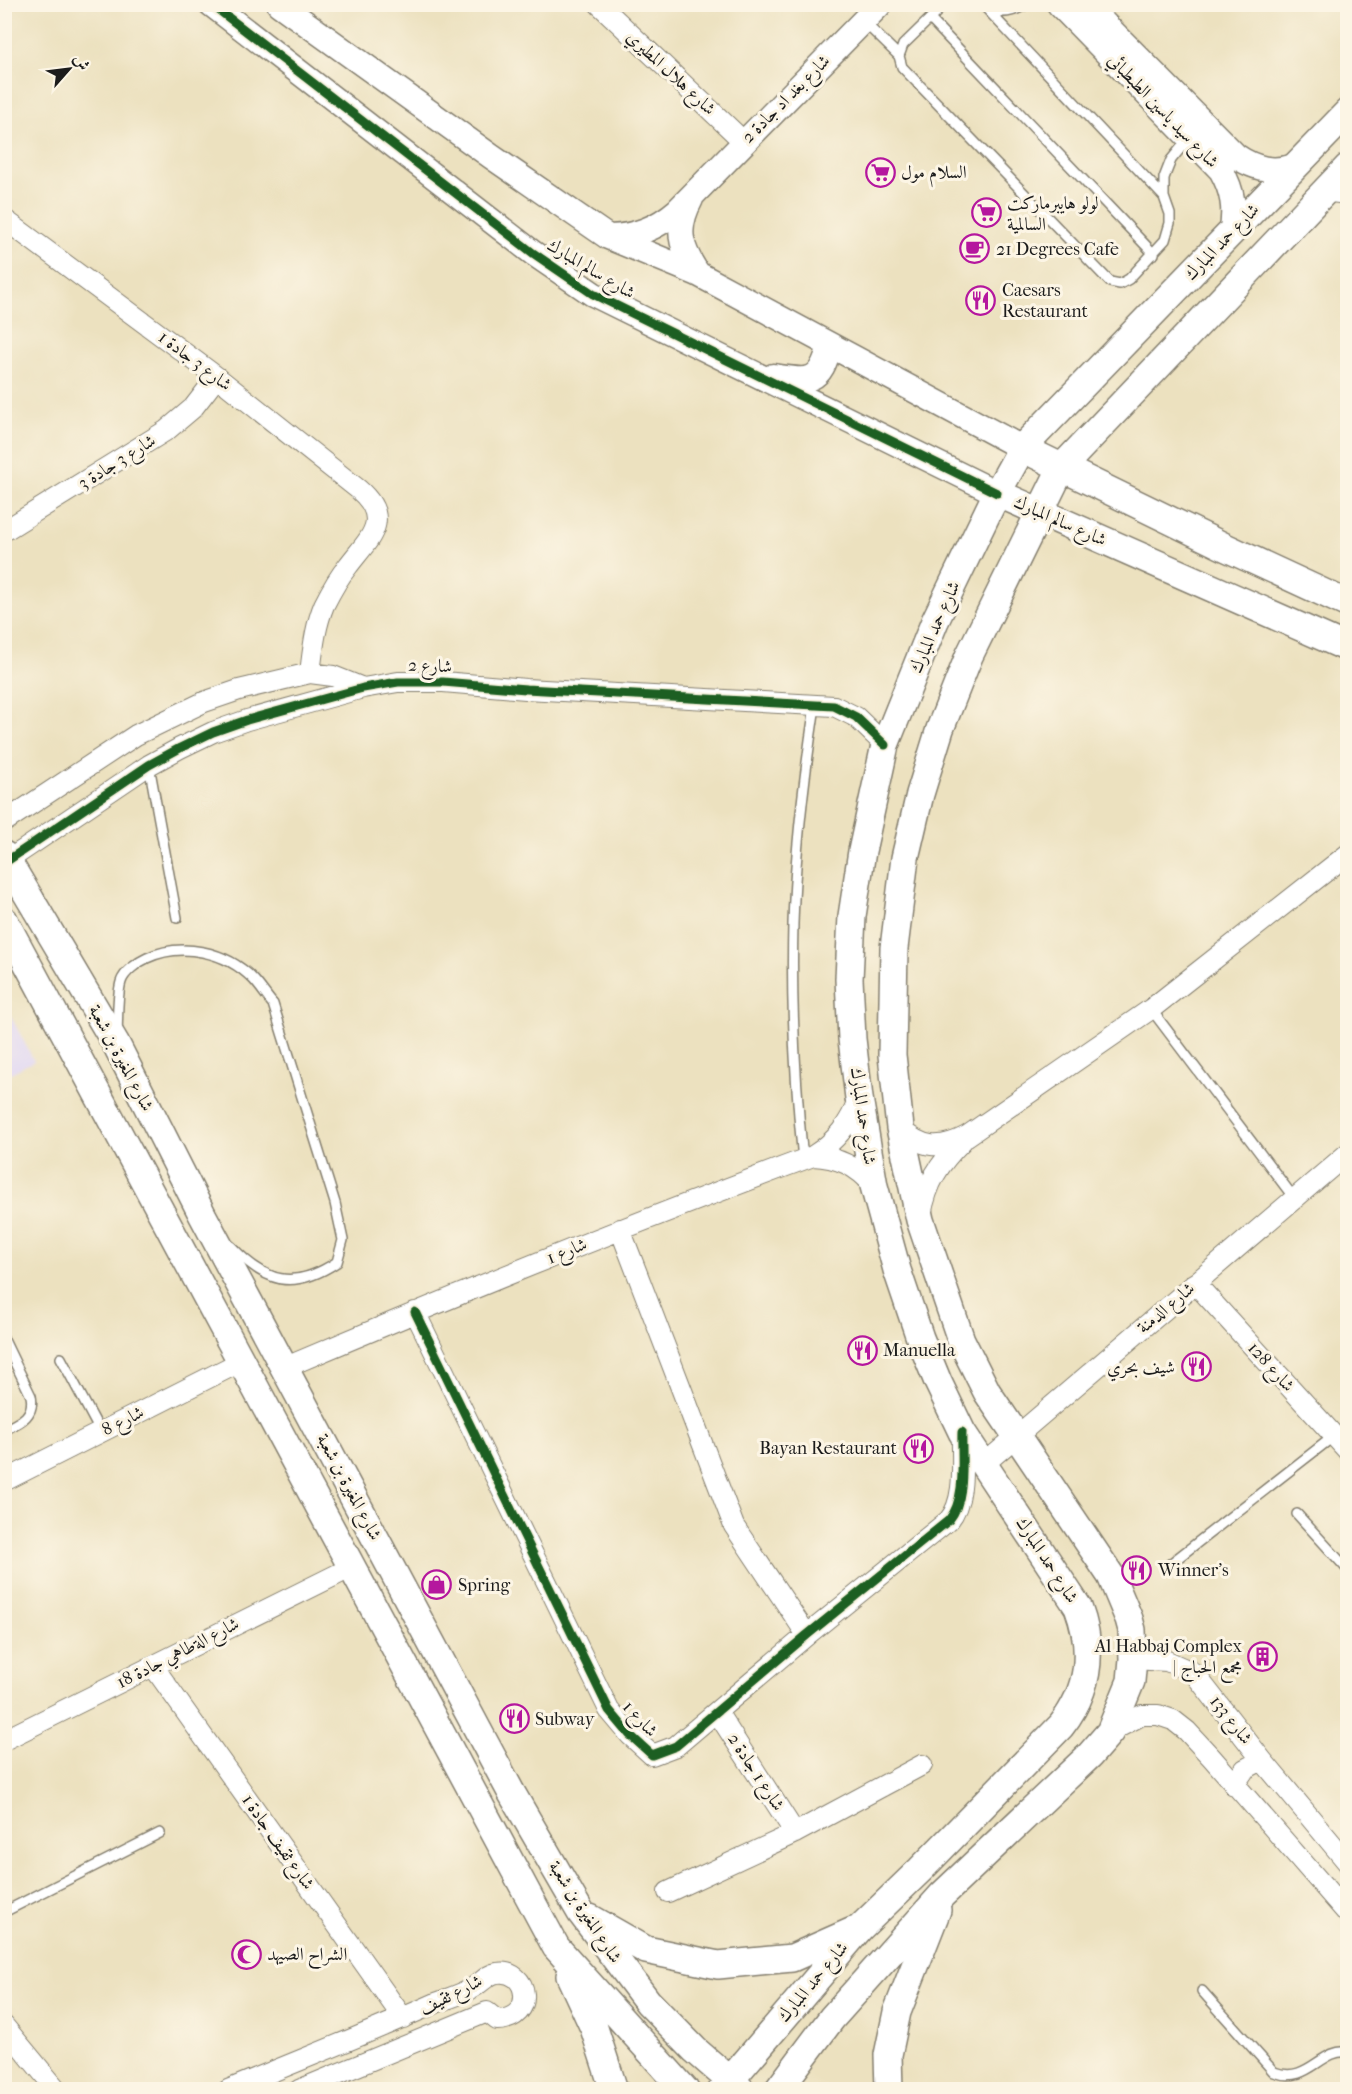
<svg xmlns="http://www.w3.org/2000/svg" width="1352" height="2094" font-family="'IM FELL French Canon',Amiri,serif">
  <rect width="100%" height="100%" fill="#fcf5e5"/>
  <filter id="ink" filterUnits="userSpaceOnUse"><feTurbulence type="fractalNoise" baseFrequency=".0167" numOctaves="2"/><feDisplacementMap in="SourceGraphic" scale="12" xChannelSelector="R" yChannelSelector="G"/><feConvolveMatrix kernelMatrix="1 2 1 2 8 2 1 2 1" color-interpolation-filters="sRGB"/></filter>
  <filter id="wash" filterUnits="userSpaceOnUse"><feTurbulence type="fractalNoise" baseFrequency=".008" numOctaves="4" result="noise"/><feDisplacementMap in="SourceGraphic" scale="24" xChannelSelector="R" yChannelSelector="G"/><feGaussianBlur stdDeviation="1.35" result="paint"/><feColorMatrix in="noise" values="0 0 0 0 0 0 0 0 0 0 0 0 0 0 0 0 0 1.4 0 .05"/><feComposite in="paint" operator="in"/></filter>
  <g filter="url(#wash)">
    <rect width="100%" height="100%" fill="#ece1bf"/>
    <path fill="#ded5f5" d="M4,1003l30,58 -29,15h-1z"/>
  </g>
  <g filter="url(#ink)">
    <g fill="none" stroke-linecap="round" stroke-linejoin="round">
      <defs>
        <path id="service" d="M945,4l-42,41 -4,11 3,11 208,215 10,2 9,-5 36,-39 5,-17v-9l-6,-17v-19l7,-18 18,-22
          M982,4l182,193
          M987,7c13,9 27,5 40,-3
          M930,19l224,235
          M863,21l36,35
          M149,765l28,153
          M1151,1009l143,189
          M117,1033c1,-14 0,-38 4,-51 3,-10 17,-20 26,-24 34,-16 79,-7 106,21 7,7 13,17 20,25l62,199 8,37 -6,22c-44,29 -71,21 -106,-16
          M803,1160c-8,-79 -12,-157 -10,-236 2,-73 11,-146 22,-218
          M4,1340l27,56c4,20 -11,26 -27,34
          M61,1358l40,75
          M1297,1514l51,56
          M1170,1564l164,-128
          M4,1912l156,-79
          M1202,1991l72,81c34,13 47,-24 74,-20"/>
        <path id="minor" d="M599,4l145,138
          M1321,194l10,-2 17,2
          M4,219l213,158 141,112c36,31 10,50 -10,77 -10,12 -17,25 -24,39 -9,22 -11,45 -14,68
          M4,531l163,-101 26,-22 24,-31
          M4,822l132,-87 68,-33 35,-12 71,-17 23,3 30,12
          M4,863l145,-98 31,-17 33,-16 34,-12 116,-32 35,-6h45l83,7 308,17 22,11 29,28
          M900,1128c22,21 40,22 67,8l184,-127 197,-155
          M813,1156c25,1 44,10 61,30
          M921,1215c6,-33 18,-51 42,-75
          M620,1229l114,297 73,109
          M1195,1283l153,168
          M415,1312l194,398 21,25 22,20 24,-9 131,-111 142,-115c18,-21 12,-62 13,-88
          M286,1367c174,-74 349,-145 527,-211 23,-15 37,-32 46,-58
          M984,1464l364,-311
          M4,1481l238,-120
          M1133,1659l34,2 27,12 68,87 86,103
          M153,1666l250,352
          M717,1712l78,121
          M1110,1732l32,-17h16l15,5 14,11 25,27 136,156
          M4,1740l348,-173
          M1234,1785l11,-16 17,-9
          M668,1892l127,-59 127,-68
          M4,2026l53,64
          M228,2090c69,-29 139,-56 208,-87 13,-5 27,-9 38,-16 8,-5 14,-13 23,-14 32,-5 40,46 0,47l-10,-8 -188,78"/>
        <path id="tertiary" d="M211,4l322,249 60,41 404,199
          M279,4l213,153 116,80 90,37 324,174
          M1059,4l162,166c12,21 15,40 10,64
          M1085,4l151,152c19,13 37,17 59,10
          M691,199c-16,30 -11,48 7,75
          M610,237c27,-1 47,-9 68,-27l202,-206
          M773,376c37,6 47,8 57,-31"/>
        <path id="secondary" d="M1022,448l205,100 121,56
          M997,493l351,155
          M4,855l112,189 87,172 308,576 70,121 67,89 47,48 46,40
          M4,920l552,1027 129,143
          M590,1918l56,32 72,15 74,-7 61,-27
          M570,1976l24,52 20,62
          M722,2090l138,-162 60,-58 141,-144c29,-37 33,-76 17,-119l-116,-175 -24,-50 -18,-44 -23,-68 -23,-84 -15,-88 -7,-59 -3,-60 3,-63 10,-65 23,-106 50,-124 62,-128 25,-45 326,-336
          M778,2090l54,-72 110,-123 147,-139 21,-24 21,-51 2,-22 -1,-29 -3,-11 -18,-43 -124,-184 -26,-52 -41,-120 -20,-92 -8,-73 2,-107 11,-90 15,-64 20,-65 29,-73 93,-189 286,-300
          M889,2090l-1,-35 9,-43 40,-102"/>
      </defs>
      <use href="#service" stroke="#847e6e" stroke-width="12"/>
      <use href="#minor" stroke="#847e6e" stroke-width="22"/>
      <use href="#tertiary" stroke="#847e6e" stroke-width="27"/>
      <use href="#secondary" stroke="#847e6e" stroke-width="30"/>
      <use href="#service" stroke="#fff" stroke-width="9"/>
      <use href="#minor" stroke="#fff" stroke-width="20"/>
      <use href="#tertiary" stroke="#fff" stroke-width="24"/>
      <use href="#secondary" stroke="#fff" stroke-width="27"/>
      <defs>
        <path id="cycleway" d="M211,4l322,249 60,41 404,199
          M4,863l145,-98 31,-17 33,-16 34,-12 116,-32 35,-6h45l83,7 308,17 22,11 29,28
          M415,1312l194,398 21,25 22,20 24,-9 131,-111 142,-115c18,-21 12,-62 13,-88"/>
      </defs>
      <use href="#cycleway" stroke="#fcf5e5" stroke-width="13"/>
      <use href="#cycleway" stroke="#1b5e20" stroke-width="9"/>
    </g>
  </g>
  <defs>
    <symbol id="supermarket-ring" viewBox="-11 -11 22 22"><circle r="9.5" fill="#fcf5e5" stroke="#b5179e" stroke-width="1.5"/><path d="M-6-5.5h2.5l.6 2H6L4.5 2H-2.5L-4.4-4H-6ZM-1.5 3.2a1.3 1.3 0 1 0 .1 0ZM3 3.2a1.3 1.3 0 1 0 .1 0Z" fill="#b5179e"/></symbol>
    <symbol id="cafe-ring" viewBox="-11 -11 22 22"><circle r="9.5" fill="#fcf5e5" stroke="#b5179e" stroke-width="1.5"/><path d="M-5.5-4.5H6V0H3Q3 3.5 0 3.5H-2.5Q-5.5 3.5-5.5 0ZM3-3.2v2h1.7v-2ZM-6 4.5H4V6H-6Z" fill="#b5179e"/></symbol>
    <symbol id="restaurant-ring" viewBox="-11 -11 22 22"><circle r="9.5" fill="#fcf5e5" stroke="#b5179e" stroke-width="1.5"/><path d="M-5-6h1v4h1v-4h1v4h1v-4h1v5L-1.5 .5V6h-2V.5L-5-1ZM5-6V6H3V1.5H1.5Q1.5-4 5-6Z" fill="#b5179e"/></symbol>
    <symbol id="shop-ring" viewBox="-11 -11 22 22"><circle r="9.5" fill="#fcf5e5" stroke="#b5179e" stroke-width="1.5"/><path d="M-5-2.5h2.3a2.7 3.5 0 0 1 5.4 0H5L5.5 6h-11ZM-1.5-2.5h3a1.5 2.3 0 0 0-3 0Z" fill="#b5179e"/></symbol>
    <symbol id="building-ring" viewBox="-11 -11 22 22"><circle r="9.5" fill="#fcf5e5" stroke="#b5179e" stroke-width="1.5"/><path d="M-4-6H4V6H1V3H-1V6H-4ZM-2.5-4.3h1.7v1.8h-1.7ZM.8-4.3h1.7v1.8H.8ZM-2.5-1h1.7V.8h-1.7ZM.8-1h1.7V.8H.8Z" fill="#b5179e"/></symbol>
    <symbol id="mosque-ring" viewBox="-11 -11 22 22"><circle r="9.5" fill="#fcf5e5" stroke="#b5179e" stroke-width="1.5"/><path d="M3.5-4.9A6 6 0 1 0 3.5 4.9A5 5 0 1 1 3.5-4.9Z" fill="#b5179e"/></symbol>
  </defs>
  <g fill-rule="evenodd">
    <use href="#supermarket-ring" x="864" y="156" width="33" height="33"/>
    <use href="#supermarket-ring" x="970" y="196" width="33" height="33"/>
    <use href="#cafe-ring" x="958" y="232" width="33" height="33"/>
    <use href="#restaurant-ring" x="964" y="284" width="33" height="33"/>
    <use href="#restaurant-ring" x="846" y="1334" width="33" height="33"/>
    <use href="#restaurant-ring" x="1180" y="1350" width="33" height="33"/>
    <use href="#restaurant-ring" x="902" y="1432" width="33" height="33"/>
    <use href="#restaurant-ring" x="1120" y="1554" width="33" height="33"/>
    <use href="#shop-ring" x="420" y="1568" width="33" height="33"/>
    <use href="#building-ring" x="1246" y="1640" width="33" height="33"/>
    <use href="#restaurant-ring" x="498" y="1702" width="33" height="33"/>
    <use href="#mosque-ring" x="230" y="1938" width="33" height="33"/>
  </g>
  <g text-anchor="middle" dominant-baseline="central" stroke-width="6" stroke-linejoin="round" paint-order="stroke">
    <g font-size="18" fill="#1c1c1c" stroke="#fcf5e5">
      <text transform="translate(671 73) rotate(43)">شارع هلال المطيري</text>
      <text transform="translate(786 99) rotate(-45)">شارع بغد اد جادة 2</text>
      <text transform="translate(1163 111) rotate(46)">شارع سيد ياسين الطبطبائي</text>
      <text transform="translate(1222 242) rotate(-46)">شارع حمد المبارك</text>
      <text transform="translate(591 269) rotate(31)">شارع سالم المبارك</text>
      <text transform="translate(195 361) rotate(37)">شارع 3 جادة 1</text>
      <text transform="translate(117 462) rotate(-32)">شارع 3 جادة 3</text>
      <text transform="translate(1060 521) rotate(24)">شارع سالم المبارك</text>
      <text transform="translate(935 627) rotate(-66)">شارع حمد المبارك</text>
      <text transform="translate(430 666) rotate(2)">شارع 2</text>
      <text transform="translate(121 1058) rotate(62)">شارع المغيرة بن شعبة</text>
      <text transform="translate(863 1116) rotate(82)">شارع حمد المبارك</text>
      <text transform="translate(567 1251) rotate(-22)">شارع 1</text>
      <text transform="translate(1166 1308) rotate(-40)">شارع الدمنة</text>
      <text transform="translate(1271 1367) rotate(48)">شارع 128</text>
      <text transform="translate(123 1421) rotate(-27)">شارع 8</text>
      <text transform="translate(349 1487) rotate(62)">شارع المغيرة بن شعبة</text>
      <text transform="translate(1047 1560) rotate(57)">شارع حمد المبارك</text>
      <text transform="translate(178 1653) rotate(-27)">شارع الةطاهي جادة 18</text>
      <text transform="translate(640 1719) rotate(47)">شارع 1</text>
      <text transform="translate(1231 1720) rotate(52)">شارع 133</text>
      <text transform="translate(756 1772) rotate(57)">شارع 1 جادة 2</text>
      <text transform="translate(278 1842) rotate(55)">شارع ثقيف جادة 1</text>
      <text transform="translate(585 1912) rotate(57)">شارع المغيرة بن شعبة</text>
      <text transform="translate(813 1982) rotate(-50)">شارع حمد المبارك</text>
      <text transform="translate(451 1995) rotate(-27)">شارع ثقيف</text>
    </g>
    <g font-size="18" fill="#1c1c1c" stroke="#fcf5e5" text-anchor="start">
      <text x="901" y="172">السلام مول</text>
      <text x="1007" y="203">لولو هايبرماركت<tspan x="1007" dy="21">السالمية</tspan></text>
      <text x="996" y="249">21 Degrees Cafe</text>
      <text x="1002" y="290">Caesars<tspan x="1002" dy="21">Restaurant</tspan></text>
      <text x="883" y="1350">Manuella</text>
      <text x="1175" y="1367" text-anchor="end">شيف بحري</text>
      <text x="897" y="1448" text-anchor="end">Bayan Restaurant</text>
      <text x="1158" y="1570">Winner's</text>
      <text x="458" y="1585">Spring</text>
      <text x="1242" y="1646" text-anchor="end">Al Habbaj Complex<tspan x="1242" dy="21">| مجمع الحباج</tspan></text>
      <text x="535" y="1719">Subway</text>
      <text x="267" y="1954">الشراح الصيهد</text>
    </g>
  </g>
  <rect width="1352" height="2094" fill="none" stroke="#fcf5e5" stroke-width="24"/>
  <g transform="translate(69 69) rotate(62)" stroke="#fcf5e5" stroke-width="4.5" paint-order="stroke">
  <path d="M0-4.5L10 22L0 15L-10 22Z" fill="#1c1c1c"/>
  <text y="-9" font-size="16" font-weight="bold" text-anchor="middle" fill="#1c1c1c">ش</text>
  </g>
</svg>
